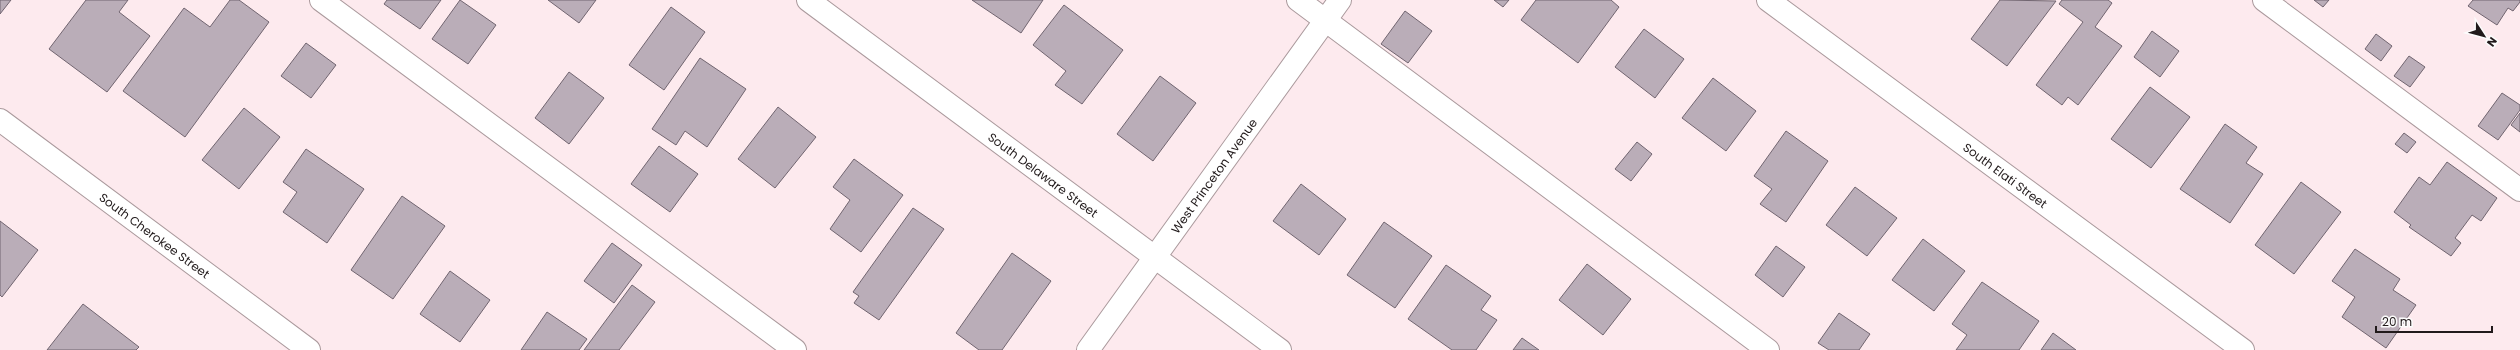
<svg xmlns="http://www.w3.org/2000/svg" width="2520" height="350" font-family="Poppins,sans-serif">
  <rect width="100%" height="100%" fill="#fdeaee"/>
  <path fill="#baadb8" stroke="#716570" d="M0,0h11l-11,14z
    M86,0h42l-9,12 31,24 -43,56 -58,-43z
    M230,0h9l30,22 -84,115 -62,-46 61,-83 26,19z
    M387,0h54l-21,29 -36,-25z
    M460,0l36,25 -28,39 -36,-25z
    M548,0h48l-17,23z
    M972,0h71l-22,33z
    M1494,0h15l-6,7z
    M1536,0h75l8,7 -41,56 -57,-43z
    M2000,0l56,1 -49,65 -36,-27z
    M2062,0h46l4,3 -17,24 27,19 -44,59 -10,-8 -6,8 -26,-20 47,-63 -24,-18z
    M2314,0h15l-6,7z
    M2473,0h47v2l-7,9 -5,-3 -11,17 -29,-19z
    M1064,5l59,45 -41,54 -27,-19 11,-14 -33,-26z
    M671,7l34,25 -41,58 -35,-25z
    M1405,11l27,20 -24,32 -27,-19z
    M1644,29l40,30 -29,39 -40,-31z
    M2152,31l27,20 -19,26 -26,-20z
    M2376,34l16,12 -11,15 -16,-12z
    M306,43l30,22 -25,33 -30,-22z
    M2409,56l16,11 -15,20 -16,-11z
    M700,58l46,31 -39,58 -22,-16 -9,14 -24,-16z
    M569,72l35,26 -35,46 -34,-26z
    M1160,76l36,27 -43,58 -36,-27z
    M1713,78l43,33 -30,40 -44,-33z
    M2150,87l40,30 -39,51 -40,-29z
    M2502,93l18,12v5l-22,30 -20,-14z
    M778,107l38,30 -41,51 -37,-29z
    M244,108l36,29 -41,52 -37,-29z
    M2520,113v19l-9,-7z
    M2225,124l32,23 -11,16 17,11 -33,49 -50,-34z
    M1786,131l42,30 -42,61 -26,-18 12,-15 -18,-13z
    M2404,133l12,9 -9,11 -12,-9z
    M1637,142l15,12 -21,27 -16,-12z
    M659,146l39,28 -28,38 -39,-28z
    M306,149l58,40 -37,54 -44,-31 14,-20 -14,-10z
    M854,159l49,36 -42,57 -31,-23 20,-29 -17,-13z
    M2447,162l50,36 -16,23 -9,-6 -17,23 6,5 -10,13 -42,-29 2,-2 -17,-13 25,-35 11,8z
    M2301,182l40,30 -47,62 -39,-29z
    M1301,184l45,35 -27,36 -46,-34z
    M1855,187l42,31 -30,38 -41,-31z
    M402,196l43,30 -52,73 -42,-29z
    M913,208l31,21 -65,91 -25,-17 5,-7 -6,-4z
    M0,221l38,29 -36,47 -2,-2z
    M1384,222l48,34 -37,52 -48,-33z
    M1923,239l42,32 -31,40 -42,-31z
    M612,243l30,22 -28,38 -30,-22z
    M1776,246l29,21 -22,30 -28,-22z
    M2355,249l45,30 -7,11 23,15 -30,43 -44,-31 13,-20 -23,-16z
    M1012,253l39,28 -49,69h-23l-23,-17z
    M1587,264l44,35 -28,36 -44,-35z
    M1446,265l45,31 -10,14 16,10 -21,30h-24l-44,-31z
    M450,271l40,29 -30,42 -40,-28z
    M1982,282l57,39 -20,29h-63l11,-15 -15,-11z
    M632,285l23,17 -36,48h-35z
    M83,304l56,43 -3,3h-89z
    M547,312l40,27 -8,11h-58z
    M1839,313l31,21 -11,16h-30l-11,-7z
    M2053,333l23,17h-35z
    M1522,338l17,12h-26z"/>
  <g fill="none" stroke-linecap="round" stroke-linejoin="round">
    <defs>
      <path id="service" d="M321,0l474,350
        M1298,0l470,350
        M2264,0l256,190"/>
      <g id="minor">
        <path id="s1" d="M808,0l472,350"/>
        <path id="s2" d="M1768,0l475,350"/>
        <path id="s3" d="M0,120l309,230"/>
        <path id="s4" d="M1088,350l252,-350"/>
      </g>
    </defs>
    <use href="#service" stroke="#ab9a9d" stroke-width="24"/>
    <use href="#minor" stroke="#ab9a9d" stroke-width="24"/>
    <use href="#service" stroke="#fff" stroke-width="22"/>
    <use href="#minor" stroke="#fff" stroke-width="22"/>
  </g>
  <g text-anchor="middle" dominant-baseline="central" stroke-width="3" stroke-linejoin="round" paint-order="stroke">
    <g font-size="12" fill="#211a1b" stroke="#fcfcfc">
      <text stroke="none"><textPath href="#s1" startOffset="293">South Delaware Street</textPath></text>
      <text stroke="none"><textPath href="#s4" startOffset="215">West Princeton Avenue</textPath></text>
      <text stroke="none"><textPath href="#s2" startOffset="295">South Elati Street</textPath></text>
      <text stroke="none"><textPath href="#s3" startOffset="193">South Cherokee Street</textPath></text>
    </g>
  </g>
  <g transform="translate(2484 36) rotate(126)" stroke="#fcfcfc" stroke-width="3" paint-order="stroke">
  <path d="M0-3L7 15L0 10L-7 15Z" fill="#211a1b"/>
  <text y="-6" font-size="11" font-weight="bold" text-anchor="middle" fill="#211a1b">N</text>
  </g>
  <path d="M2376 326v6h116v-6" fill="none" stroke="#211a1b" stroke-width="2"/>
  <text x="2382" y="326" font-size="12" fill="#211a1b" stroke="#fcfcfc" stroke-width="3" paint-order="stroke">20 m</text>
</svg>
